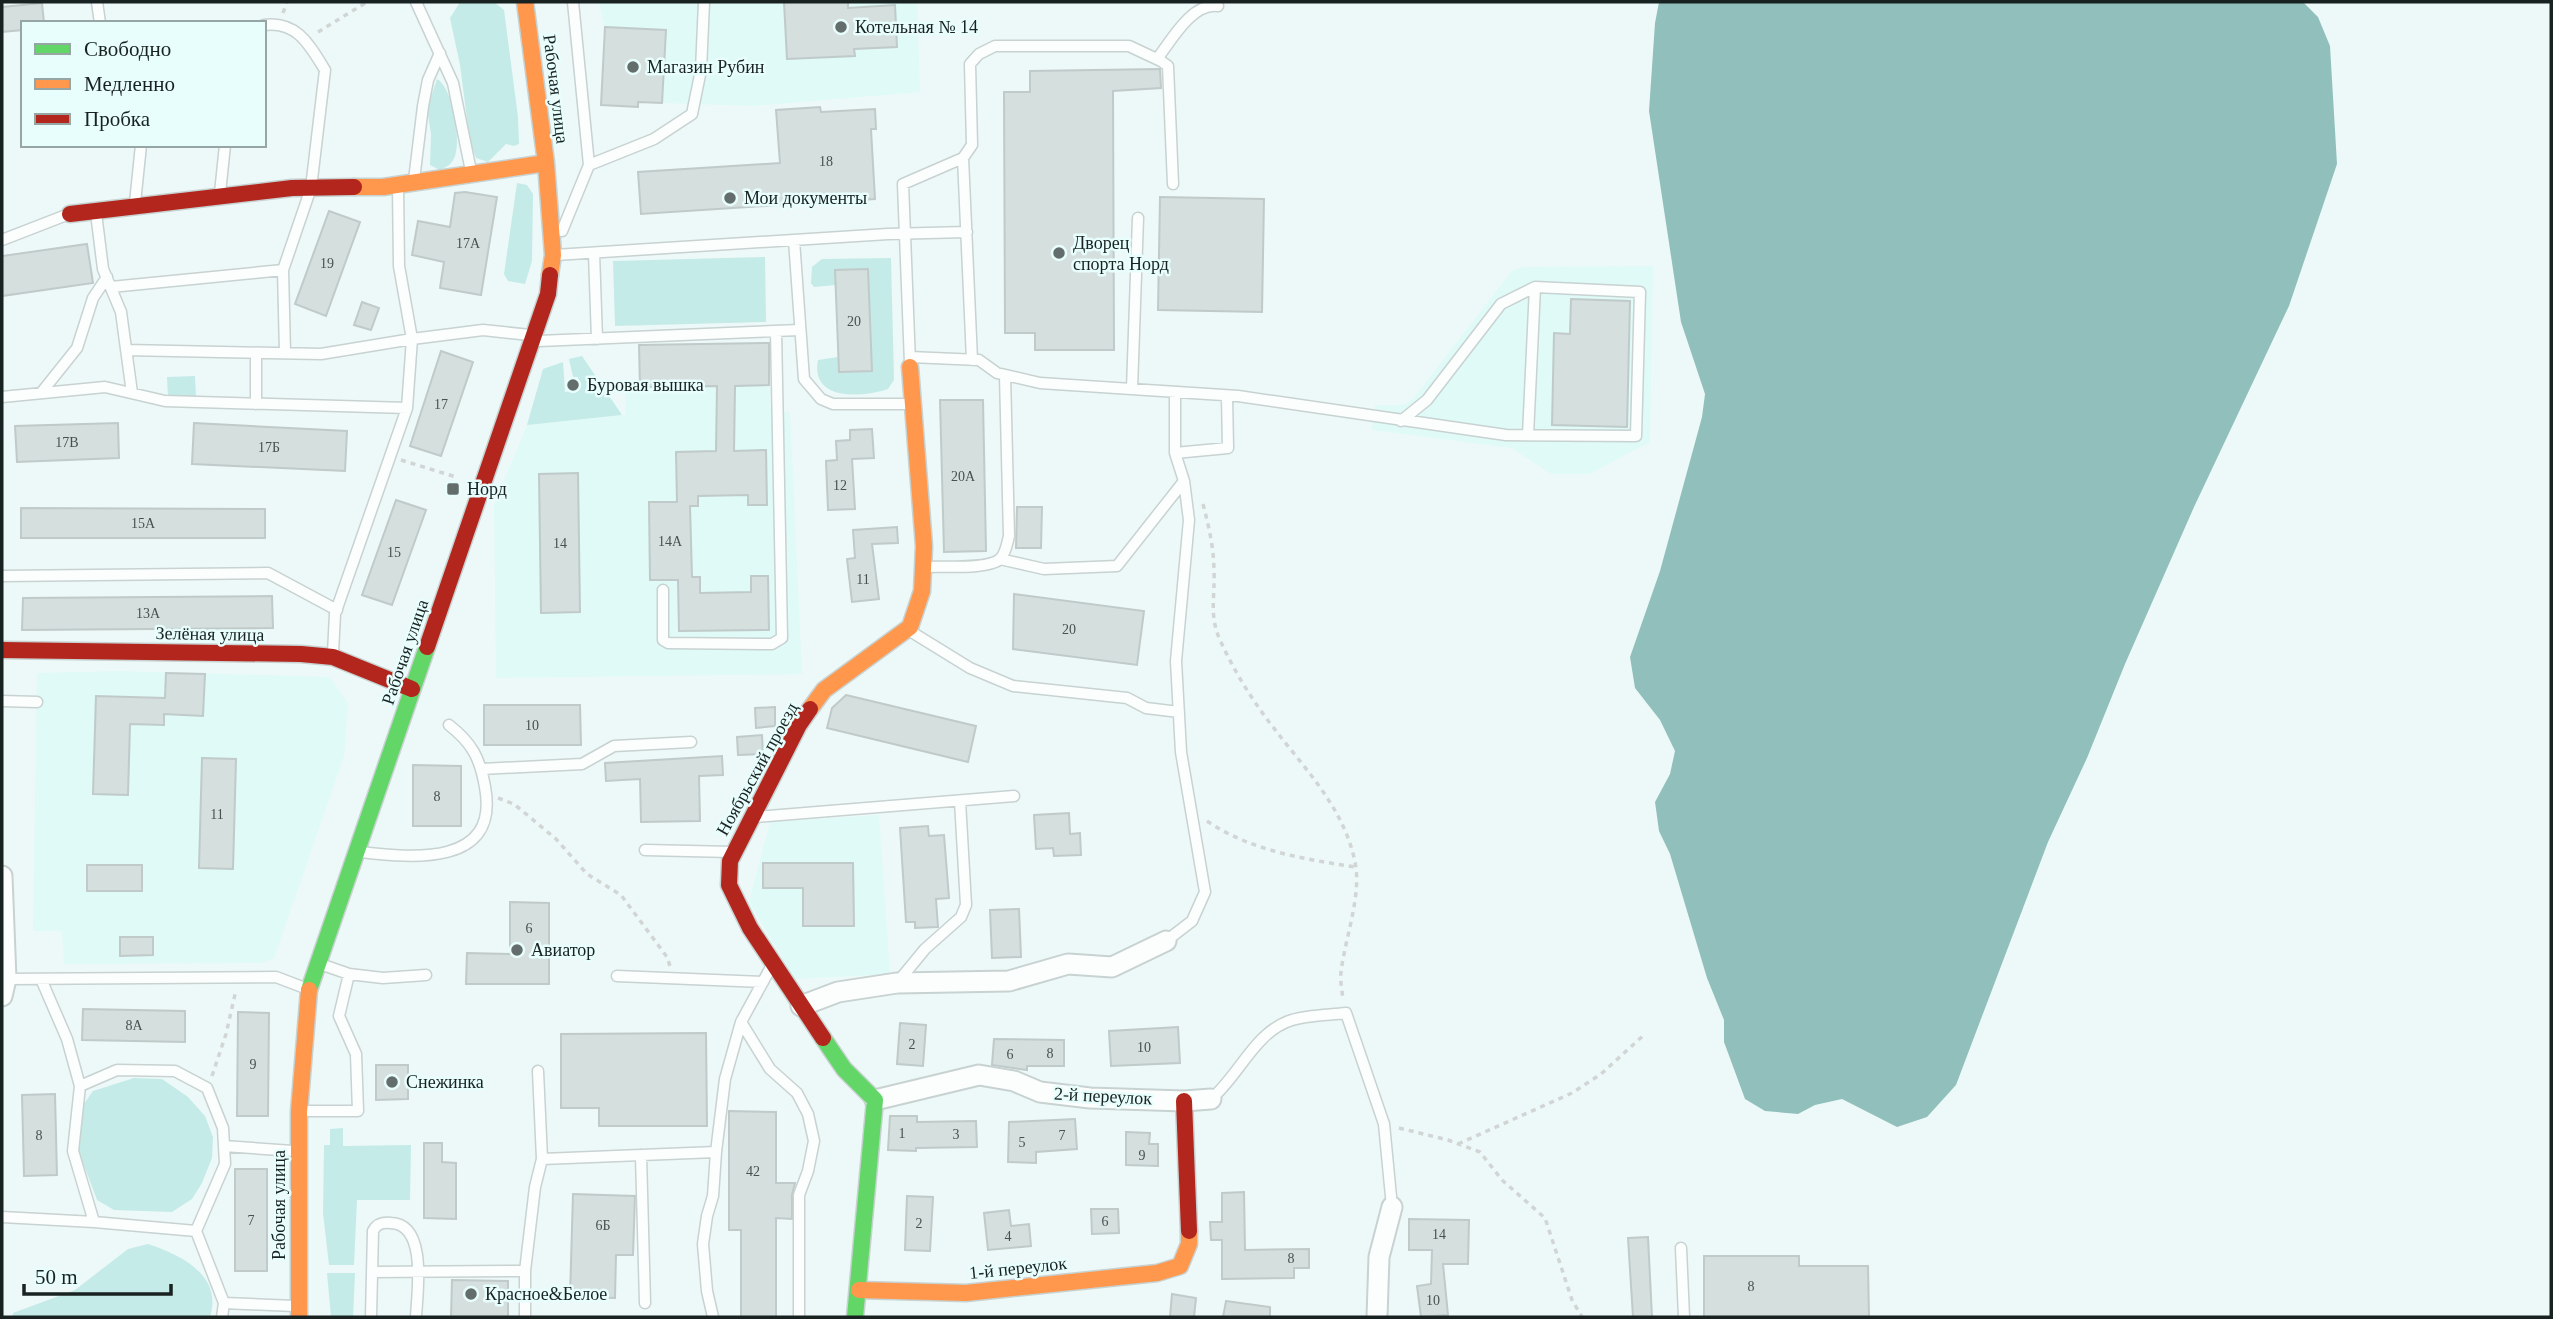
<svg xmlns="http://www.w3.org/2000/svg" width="2553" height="1319" font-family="'Times New Roman',serif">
  <rect width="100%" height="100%" fill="#edf9f8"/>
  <path fill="#dffaf7" d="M599,2h318l3,90 -168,14 -90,-3 4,-73 -61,-3z
    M1653,266l-3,176 -61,32h-38l-39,-26 -140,-18 3,-25h29l9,-6 99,-128 12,-4z
    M769,385l2,28 19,-1 12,262 -306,4 -2,-173 33,-80 99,-10 -1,-29z
    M118,671l212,6 18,26 -4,53 -70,202 -12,5 -198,1 -2,-33h-29l4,-258z
    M879,815l11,159 -95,5 -46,-77 21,-80z"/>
  <path fill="#c4ebe8" d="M460,2h34l10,8 14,107 1,27 -5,2 -8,-2 -18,18 -12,-4 -6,-16 -10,-77 -10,-47z
    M437,79c16,9 24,60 18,77 -3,8 -8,11 -15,14l-10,-5 1,-31 -4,-25z
    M517,183l10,2 6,9 -1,67 -7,23 -17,-3 -4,-7z
    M765,257l1,65 -151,4 -2,-65z
    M891,258l3,122 -6,9c-27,9 -78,12 -70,-29l20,-3 1,15 33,-2 -4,-101 -33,1v15l-21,2 -3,-4 1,-16 10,-8z
    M582,356l40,59 -95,10 16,-56 20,-7 2,30 14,-2 -1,-13h-5l-4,-18z
    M195,376l1,21 -28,1 -1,-21z
    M134,1078l28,1 26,18 17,19 8,21 -1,21 -10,25 -10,16 -20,13 -58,-2 -17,-10 -18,-48 -1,-21 5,-26 10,-14z
    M343,1128v18l68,-1 -1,55h-53l-3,65h-25l-6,-52 1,-68h6v-16z
    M148,1244c33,11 75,31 62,73h-197v-4l62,-23 53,-41z
    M327,1273h28l-2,44h-22z"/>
  <path fill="#91c0bc" d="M1659,2h644l15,15 12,29 7,118 -48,142 -95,201 -69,157 -38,94 -39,84 -92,243 -29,32 -30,10 -55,-28 -27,6 -17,9 -33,-3 -20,-12 -21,-57v-22l-17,-42 -37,-124 -11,-23 -4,-29 15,-28 5,-23 -15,-31 -25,-32 -5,-31 30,-86 42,-154 3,-23 -24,-72 -32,-211 6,-88z"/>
  <path fill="#d4dfde" stroke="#bfcac9" stroke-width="2" d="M784,2h64v6l47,-3 2,42 -43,2 1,7 -68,3z
    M42,3l2,20h-21v7l-21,2v-25z
    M605,27l61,3 -4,73 -24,-1v5l-37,-2z
    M1160,69l1,19 -48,3 1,259h-79v-17h-30l-1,-241h26v-21z
    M820,107l1,5 54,-3 1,20h-5l4,70 -234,15 -3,-42 142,-9 -4,-53z
    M465,192l32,5 -16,98 -41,-7 4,-26 -32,-7 6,-34 32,6 5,-34z
    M1160,197l104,2 -2,113 -104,-2z
    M329,211l31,11 -34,94 -31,-12z
    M87,244l6,39 -91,13v-40z
    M868,269l4,102 -33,1 -4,-102z
    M1571,299l59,2 -3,126 -75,-2 2,-92 16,1z
    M362,302l17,6 -8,22 -17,-5z
    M769,343v42l-34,1 -1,65 32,-1 1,55h-19v-10l-50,1v10h-8l2,71h8v16l51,-1v-16h17l1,54 -90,1 -1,-51h-28l-1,-78h28l-1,-50 40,-1 1,-65 -77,1 -1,-42z
    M441,351l32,11 -32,94 -31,-10z
    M940,400h43l3,151 -42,1z
    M118,423l1,35 -102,4 -2,-36z
    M194,423l153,8 -2,40 -153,-7z
    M872,429l2,29 -22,1 3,50 -27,1 -2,-49 11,-1 -1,-19 14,-1v-10z
    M578,473l2,139 -39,1 -2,-139z
    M396,500l30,10 -34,95 -30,-10z
    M1017,507h25l-1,41h-25z
    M21,508l244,1v29h-244z
    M897,527l1,16 -26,1 7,55 -27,3 -5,-43 8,-1 -2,-28z
    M1014,594l130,17 -7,54 -124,-16z
    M272,596l1,32 -251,2 1,-32z
    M166,673l39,1 -2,42 -39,-2v11l-34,-1 -2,71 -35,-1 3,-98 69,2z
    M846,695l130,31 -8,36 -141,-34 5,-20z
    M484,705h96l1,40h-97z
    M775,707v19l-19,2 -1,-20z
    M762,735l1,19 -25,1 -1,-18z
    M722,756l1,19 -24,1 1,45 -59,1 -1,-43 -34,2 -1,-18z
    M202,758l34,1 -3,110 -34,-1z
    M413,765l48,1v60h-48z
    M1069,813l1,21 10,-1 1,22 -27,1 -1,-8 -17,1 -2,-34z
    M928,826l1,10 15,-1 5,63 -13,1 2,28 -23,1v-6h-9l-6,-94z
    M763,863h90l1,63h-51v-38h-40z
    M87,865h55v26h-55z
    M510,902l39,1v81h-83l1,-31 43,1z
    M1019,909l2,48 -29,1 -2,-48z
    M120,937h33v18l-33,1z
    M83,1009l102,2v31l-103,-2z
    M238,1012l31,1 -1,103h-31z
    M900,1023l26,2 -3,41 -26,-2z
    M1178,1027l2,36 -69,3 -2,-35z
    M706,1033l1,93h-108v-18h-38v-74z
    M994,1039l70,1v26h-37v4l-35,-5z
    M376,1065h32v34l-32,1z
    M55,1094l2,81 -33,1 -2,-81z
    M729,1111l47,1v71h19l-3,12v24l-16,-1v99h-35v-87h-12z
    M890,1116h27v6l59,-1 1,26 -61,1v3l-28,-1z
    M1075,1119l2,30 -41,3v11l-28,-1 1,-40z
    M1126,1132l24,1 -1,11h9v22l-32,-1z
    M424,1143h18v19l14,1v56l-32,-1z
    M235,1169h32v102h-32z
    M1244,1192l1,58 64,-1v19h-15v10l-72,1v-39h-11l-1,-18h12v-29z
    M573,1194l62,2 -2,59h-17l-1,43 -45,-1z
    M907,1196l26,1 -3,54 -25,-1z
    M1091,1209h27l1,24 -27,1z
    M1009,1210l2,16 18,-2 2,22 -43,4 -4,-37z
    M1409,1219l60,1 -1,44h-25l5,51 -27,2 -4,-31 14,-2 1,-34h-23z
    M1648,1237l4,80h-19l-5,-79z
    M1704,1256h95v10h69l1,51h-165z
    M452,1280l56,1v36h-57z
    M1172,1294l24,4 -2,19h-24z
    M1226,1301l44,6v10h-47z"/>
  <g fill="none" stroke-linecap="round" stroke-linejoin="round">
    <defs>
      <path id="lane" d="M97,2l3,21
        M416,2l37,81 18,88
        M1157,59c14,-18 35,-57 61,-53
        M963,158l9,202
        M589,165l65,-26 38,-25 9,-44 3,-68
        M414,180l9,-74 5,-26 12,-27
        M220,193l5,-48
        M135,203l6,-58
        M96,213l7,56 18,43 11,81
        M562,231l27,-66 -16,-163
        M2,240l67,-26
        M794,240l10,139 17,20 12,5h76
        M594,253l3,86
        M555,255l333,-21 79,-2
        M283,270l2,83
        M111,287l172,-17 28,-82 14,-118c-16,-26 -28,-49 -61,-45
        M539,341l261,-11
        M126,350l195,4 91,-15 -13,-73 -1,-79
        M256,353v51
        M910,357l69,3 18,13 43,10 198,13 268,39 130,1 4,-144 -105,-5 -7,148
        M910,363l-7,-179 60,-26 9,-13 -2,-81 9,-10 16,-8h134l32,15 7,5 5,118
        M1132,389l6,-171
        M1175,392v61l53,-5 -1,-52
        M41,393l36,-45 16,-50 14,-21
        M2,397l103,-10 60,14 242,7 5,-69 71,-9 47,5
        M1401,421l26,-21 74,-96 34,-17
        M1000,559l44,10 73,-3 67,-85
        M927,567c16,-1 64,3 74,-9 5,-6 6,-14 8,-22l-4,-161
        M2,576l266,-3 69,37
        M663,590v50l5,3 104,1 10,-6 -6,-307
        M910,631l60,37 43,18 114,12 19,10 33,4
        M333,653l2,-39 72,-206
        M2,701l35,1
        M482,769l100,-5 32,-18 77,-4
        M756,817l258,-21
        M645,850l87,2
        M361,852c51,6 139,15 124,-65 -5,-29 -13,-44 -36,-62
        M1166,941l26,-20 13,-29 -24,-140 -5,-91 13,-141 -5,-39 -9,-28
        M349,974l34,4 43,-3
        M617,976l146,6
        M6,979l270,-2 29,11
        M41,979l26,60 13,47
        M897,983l28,-34 36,-32 5,-12 -6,-104
        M741,1022l29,47 27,24 11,21 6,27 -6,30 -9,24v122
        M1211,1099c28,-23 44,-68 81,-79 16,-5 37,-5 54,-7l38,111 8,83
        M304,1111h54l-2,-57 -17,-38 10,-42 -26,-9
        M224,1146l69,5
        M716,1152l9,-73 16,-57 30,-55
        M641,1155l4,148
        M542,1159l174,-7 -3,44 -6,20 -4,28 4,47 6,26
        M2,1217l92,5
        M196,1231l-102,-9 -21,-71 7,-65 37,-16 58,1 32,17 16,40 2,36 -29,67 28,72 70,3
        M1681,1248l3,69
        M525,1271v46
        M372,1272l153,-1 10,-84 7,-28 -4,-88
        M222,1317l2,-14
        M371,1317l2,-86c4,-8 10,-9 18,-8 37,1 26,71 25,94"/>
      <path id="street" d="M2,876l4,103 -4,17
        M801,1006l37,-14 59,-9 112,-2 59,-17 44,3 54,-26
        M875,1100l104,-25 35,6 26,11 50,6 94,3 27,-2
        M1377,1317l2,-60 13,-50"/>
      <path id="fast" d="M309,990l118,-343
        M823,1038l21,31 31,31 -20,217"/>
      <path id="slow" d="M525,2l21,161 7,92 -3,20
        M354,187h29l163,-24
        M810,709l14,-19 86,-63 12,-36 2,-45 -14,-179
        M859,1290l107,3 191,-20 23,-7 9,-22v-13
        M299,1317v-205l10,-122"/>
      <path id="jam" d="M70,214l222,-26 62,-1
        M427,647l121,-353 2,-19
        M2,650l299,4 32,3 79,32
        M810,709l-11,16 -69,136 -1,24 21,43 73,110
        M1184,1101l5,130"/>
    </defs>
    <use href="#lane" stroke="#c7d2d1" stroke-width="13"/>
    <use href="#street" stroke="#c7d2d1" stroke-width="23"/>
    <use href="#fast" stroke="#c7d2d1" stroke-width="19"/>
    <use href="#slow" stroke="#c7d2d1" stroke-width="19"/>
    <use href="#jam" stroke="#c7d2d1" stroke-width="19"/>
    <path stroke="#d1d5d4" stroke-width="3.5" stroke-dasharray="5 5" stroke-linecap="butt" d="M283,13l4,-11
      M318,32l49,-30
      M401,460l55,17
      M1203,504c6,23 11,45 11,68 1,26 -5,43 6,68 14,31 32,60 53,87 32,42 71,81 82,135 7,33 -10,76 -14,110 -1,9 1,18 2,27
      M498,798l16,6 42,35 31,35 34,21 46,62 3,9
      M1207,821c44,30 97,38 148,46
      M212,1076l14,-42 10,-44
      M1399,1128l49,12 32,12 22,28 43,38 27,82 10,17
      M1458,1144l114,-51 29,-19 44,-40"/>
    <use href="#lane" stroke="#fcfefe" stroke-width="10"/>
    <use href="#street" stroke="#fcfefe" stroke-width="19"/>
    <use href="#fast" stroke="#63d668" stroke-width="16"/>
    <use href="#slow" stroke="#ff974d" stroke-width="16"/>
    <use href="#jam" stroke="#b3261e" stroke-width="16"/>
  </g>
  <g fill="#636d6c" stroke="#e8fefc" stroke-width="2.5">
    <circle cx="841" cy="27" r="7"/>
    <circle cx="633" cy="67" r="7"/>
    <circle cx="730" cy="198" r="7"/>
    <circle cx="1059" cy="253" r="7"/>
    <circle cx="573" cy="385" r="7"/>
    <rect x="446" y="482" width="14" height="14" rx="3.5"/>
    <circle cx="517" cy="950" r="7"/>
    <circle cx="392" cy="1082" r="7"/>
    <circle cx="471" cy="1294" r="7"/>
  </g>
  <g text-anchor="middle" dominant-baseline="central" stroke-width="5" stroke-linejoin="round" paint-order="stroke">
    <g font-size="14" fill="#475150">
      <text x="826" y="161">18</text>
      <text x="468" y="243">17А</text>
      <text x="327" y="263">19</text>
      <text x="854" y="321">20</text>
      <text x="441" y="404">17</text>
      <text x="67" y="442">17В</text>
      <text x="269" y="447">17Б</text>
      <text x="963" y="476">20А</text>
      <text x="840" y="485">12</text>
      <text x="143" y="523">15А</text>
      <text x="670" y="541">14А</text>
      <text x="560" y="543">14</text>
      <text x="394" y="552">15</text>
      <text x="863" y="579">11</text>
      <text x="148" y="613">13А</text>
      <text x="1069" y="629">20</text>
      <text x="532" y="725">10</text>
      <text x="437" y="796">8</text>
      <text x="217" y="814">11</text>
      <text x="529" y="928">6</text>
      <text x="134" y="1025">8А</text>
      <text x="912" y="1044">2</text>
      <text x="1144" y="1047">10</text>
      <text x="1050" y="1053">8</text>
      <text x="1010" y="1054">6</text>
      <text x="253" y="1064">9</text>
      <text x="902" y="1133">1</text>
      <text x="956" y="1134">3</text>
      <text x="39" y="1135">8</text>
      <text x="1062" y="1135">7</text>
      <text x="1022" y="1142">5</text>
      <text x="1142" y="1155">9</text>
      <text x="753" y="1171">42</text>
      <text x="251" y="1220">7</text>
      <text x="1105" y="1221">6</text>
      <text x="919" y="1223">2</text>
      <text x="603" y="1225">6Б</text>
      <text x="1439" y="1234">14</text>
      <text x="1008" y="1236">4</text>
      <text x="1291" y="1258">8</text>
      <text x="1751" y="1286">8</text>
      <text x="1433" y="1300">10</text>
    </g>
    <g font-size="18" fill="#182221" stroke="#e8fefc" text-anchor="start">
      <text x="855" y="27">Котельная № 14</text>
      <text x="647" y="67">Магазин Рубин</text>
      <text x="744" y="198">Мои документы</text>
      <text x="1073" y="243">Дворец<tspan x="1073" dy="21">спорта Норд</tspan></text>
      <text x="587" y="385">Буровая вышка</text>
      <text x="467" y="489">Норд</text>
      <text x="531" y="950">Авиатор</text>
      <text x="406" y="1082">Снежинка</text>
      <text x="485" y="1294">Красное&amp;Белое</text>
    </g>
    <g font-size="18" fill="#182221" stroke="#e8fefc">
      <text transform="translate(556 89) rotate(83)">Рабочая улица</text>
      <text transform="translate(210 634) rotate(1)">Зелёная улица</text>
      <text transform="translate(405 652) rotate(-71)">Рабочая улица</text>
      <text transform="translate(757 769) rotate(-61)">Ноябрьский проезд</text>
      <text transform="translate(1103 1096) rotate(3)">2-й переулок</text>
      <text transform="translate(279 1205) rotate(-90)">Рабочая улица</text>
      <text transform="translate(1018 1268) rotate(-6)">1-й переулок</text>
    </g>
  </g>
  <rect width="2553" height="1319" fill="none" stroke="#182221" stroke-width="7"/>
  <rect x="21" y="21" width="245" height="126" fill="#e8fefc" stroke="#95a6a4" stroke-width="2"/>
  <rect x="35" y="44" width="35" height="10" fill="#63d668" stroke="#95a6a4" stroke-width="2"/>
  <text x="84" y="56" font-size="21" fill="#182221">Свободно</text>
  <rect x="35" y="79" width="35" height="10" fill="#ff974d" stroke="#95a6a4" stroke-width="2"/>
  <text x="84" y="91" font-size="21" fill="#182221">Медленно</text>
  <rect x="35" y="114" width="35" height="10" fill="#b3261e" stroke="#95a6a4" stroke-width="2"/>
  <text x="84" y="126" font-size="21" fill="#182221">Пробка</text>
  <path d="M24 1284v10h147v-10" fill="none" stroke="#182221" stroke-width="3.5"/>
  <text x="35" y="1284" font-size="21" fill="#182221" stroke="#e8fefc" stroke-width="5" paint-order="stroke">50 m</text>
</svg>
